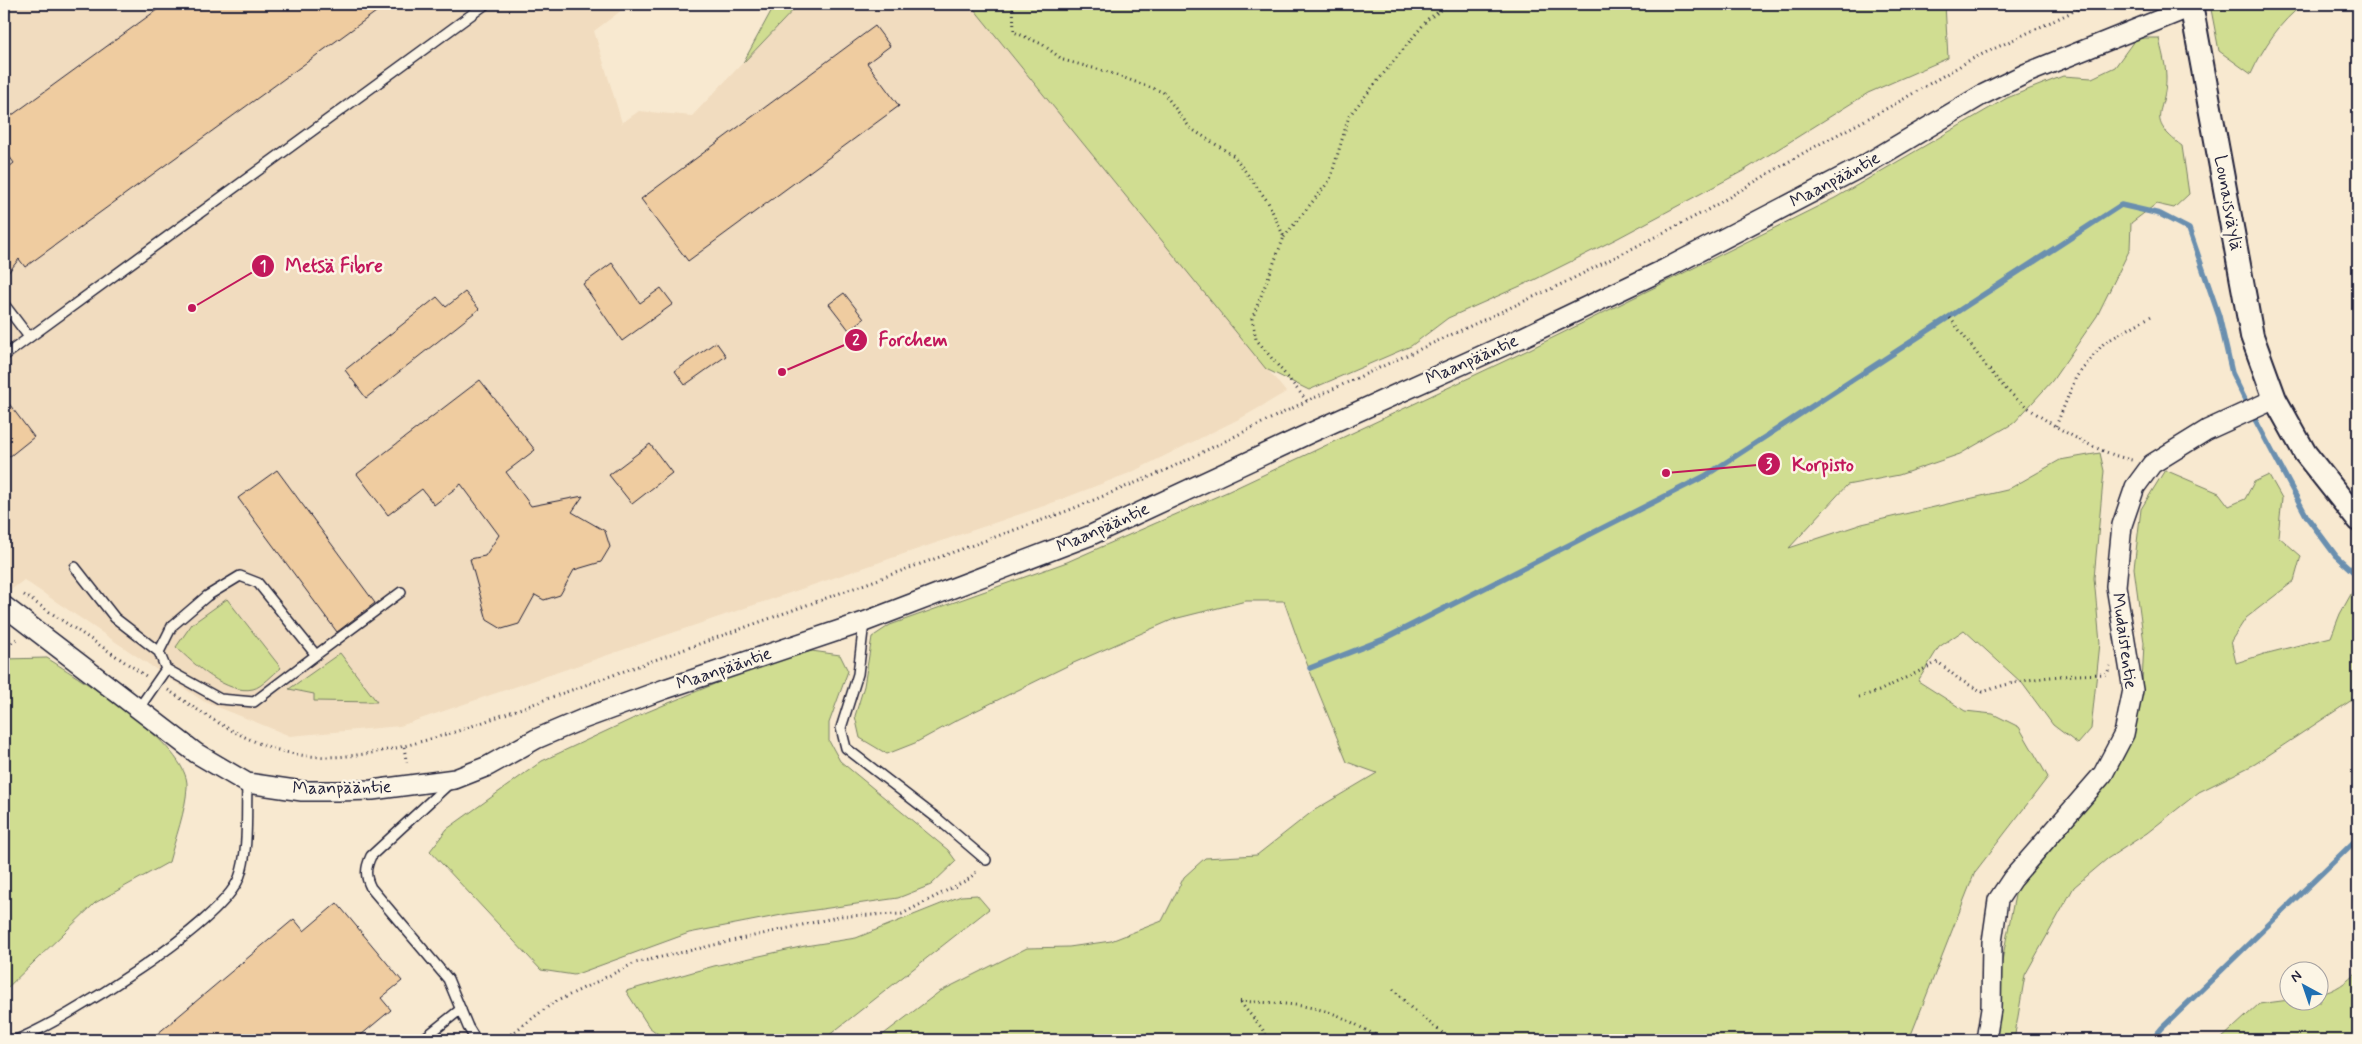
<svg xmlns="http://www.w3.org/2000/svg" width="2362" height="1044" font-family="Mynerve,sans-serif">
  <rect width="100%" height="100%" fill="#f8e9d0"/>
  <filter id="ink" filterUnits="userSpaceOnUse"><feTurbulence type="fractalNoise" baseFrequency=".02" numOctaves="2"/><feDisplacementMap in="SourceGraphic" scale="10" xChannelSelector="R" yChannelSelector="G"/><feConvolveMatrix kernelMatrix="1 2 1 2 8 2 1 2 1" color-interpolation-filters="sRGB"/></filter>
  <g filter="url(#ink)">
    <path fill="#f1dcbf" d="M4,4h626l-36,27 28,92 17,-12 53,5 107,-112h171l316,388 -43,25 -111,55 -88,34 -644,220 -110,10 -87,-35 -179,-121 -20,15z"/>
    <path fill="#d0dd91" stroke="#798066" d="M775,4h24l-56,59z
      M970,4h975l3,54 -80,35 -125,78 -125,67 -84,42 -86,38 -37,28 -102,44 -43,-21z
      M2210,4h94c-24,17 -41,44 -53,70l-32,-23z
      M2136,38h23c2,12 7,26 7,39 1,36 -23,40 16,69l7,48 -15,14 -18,-4 -25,19 -1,26 -33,67 -45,65 -38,42 -54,31 -61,21 -52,10 -58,63 73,-24 145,-34 53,-30 40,-7 4,18 -10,107 6,65 -9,86 -13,15 -25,-19 -31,-42 -58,-53 -25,17 -21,34 47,30 28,3 26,13 29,50 -73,95 -66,168h-1033l63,-48 88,-44 42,-1 42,-6 51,-20 22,-44 21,-19 52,-3 56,-44 64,-38 -30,-11 -46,-113 -17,-48h-38l-72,18 -105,46 -110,54 -44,24 -28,11 -27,-16 -5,-22 9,-30 8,-49 18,-12 177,-63 160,-70 299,-141 309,-153 172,-100 56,-22 29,2 23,-11z
      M2165,470l54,23 10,13 16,-7 9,-17 15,-7 13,23 -4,38 23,20 -7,25 -48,37 -15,23 5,22 28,-9 67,-17 9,-23 15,-27 3,1v108l-103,68 -56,28 -52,41 -40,26 -33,28 -49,88 -11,65h-23l6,-54 20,-101 47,-54 60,-75 17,-54 3,-59 -10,-75 7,-59z
      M227,599l54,69c-8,6 -19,19 -28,21 -26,6 -59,-25 -77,-42l16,-23z
      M812,651l28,4 8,16 -19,52v18l11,20 108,89 8,11 -25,24 -33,13 -111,16 -98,19 -115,42 -33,-5 -111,-119 17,-22 95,-68 105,-49 106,-44z
      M340,653l37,49 -63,-1v-7l-25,-5z
      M47,658c33,21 143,87 140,129 -1,23 -12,52 -18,75l-74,41 -91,88v-332z
      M977,895l12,14 -166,131h-157l-17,-13 -23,-36 88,-25 91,-20 51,-8 105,-42z
      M2358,971v69h-138l39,-36 30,-4 1,2h30v-8c15,-3 27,-12 38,-23z"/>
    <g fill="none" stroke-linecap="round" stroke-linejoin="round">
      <path stroke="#6b8faf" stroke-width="5.5" d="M1310,668l74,-29 321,-163 416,-271 39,9 29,15 30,87 13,57 18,37 57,107 29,39 22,20
        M2152,1040l10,-12 196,-190"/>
    </g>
    <path fill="#efcca0" stroke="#22223b" d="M165,4h222l-362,263 -6,-8 -15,19v-107l10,-8 -10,-14v-28z
      M875,26l15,20 -23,17 32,43 -211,155 -47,-62z
      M612,263l28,40 21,-15 12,16 -51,37 -39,-57z
      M465,292l14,17 -113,89 -21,-28 92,-73 9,10z
      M844,293l20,26 -15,11 -20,-26z
      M716,342l10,14 -41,29 -10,-14z
      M480,380l55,70 -29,22 25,34 52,-10 -11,16 33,19 5,16 -9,15 -27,8 -14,25 -16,5 -9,-5 -16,29 -17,5 -15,-9 -17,-61 15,-3 14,-21 -38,-51 -27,21 -12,-16 -34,26 -31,-41z
      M4,397l30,40 -30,24z
      M650,444l22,29 -40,31 -23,-29z
      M277,470l98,133 -38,29 -99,-134z
      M337,903l65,78 -21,17 10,12 -36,30h-205l144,-121 10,12z"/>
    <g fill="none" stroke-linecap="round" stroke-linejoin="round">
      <defs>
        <path id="service" d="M4,304l25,33
          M4,356l482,-352
          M75,567l40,51 44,34
          M864,622l-6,52 -17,54 5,20 92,71 48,41
          M316,655l85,-63
          M139,708l27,-39 -7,-17 13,-26 35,-30 33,-20 18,7 58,72 -62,47 -34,-3 -54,-30
          M451,782l-80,74c-6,13 -6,20 0,32l77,91 20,48 8,13
          M16,1040c50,-20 204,-115 223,-162 10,-25 7,-68 8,-95
          M422,1040l39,-31"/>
        <path id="minor" d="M4,606l192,147 51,30 55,8h35l35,-1 83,-11 33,-13 48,-27 47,-20 82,-30 199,-67 225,-86 219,-102 215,-97 142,-68 198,-103 119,-71 45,-22 164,-66
          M1986,1040l5,-31 1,-67 6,-42 14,-21 91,-105 21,-40 9,-44 -17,-104 6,-61 13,-38 17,-23 55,-34 68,-31"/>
        <path id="tertiary" d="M2191,4l61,332 23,63 30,54 53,67"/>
      </defs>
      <use href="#service" stroke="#22223b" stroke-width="12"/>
      <use href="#minor" stroke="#22223b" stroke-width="22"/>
      <use href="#tertiary" stroke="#22223b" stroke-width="26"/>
      <path stroke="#22223b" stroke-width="3" stroke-dasharray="1 4" stroke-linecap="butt" d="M1013,4l1,28 28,12 21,16 45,12 55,20 27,36 44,28 34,46 16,35 -32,82 4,20 51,62
        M1284,237l46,-57 19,-64 79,-97 22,-15
        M1950,318c18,23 35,48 55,70 26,27 90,65 127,72
        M2056,426l20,-49 28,-34 49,-28
        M4,583l8,5
        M24,595l122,81
        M4,649l13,-10
        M168,690c34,23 70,48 110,60 60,18 125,-3 183,-20l606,-219 97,-40 143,-70 259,-119 138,-70 101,-60 90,-48 75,-44 119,-56
        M1859,697l20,-6 59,-29 22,18 23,12c40,-15 81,-17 124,-18l3,-8
        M404,747l3,19
        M1393,989l19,20 37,29
        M1240,1001c28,2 58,2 85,10 23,6 41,22 63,29
        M1241,1002c8,14 22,23 27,38
        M503,1040l50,-37 82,-40 207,-47 60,-2 67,-35 9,-9
        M1430,1040l18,-2"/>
      <use href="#service" stroke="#fcf5e5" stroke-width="9"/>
      <use href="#minor" stroke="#fcf5e5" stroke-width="19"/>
      <use href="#tertiary" stroke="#fcf5e5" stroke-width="22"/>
    </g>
  </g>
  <g text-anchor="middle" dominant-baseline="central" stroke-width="5" stroke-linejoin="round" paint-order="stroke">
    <g font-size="18" fill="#22223b" stroke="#fcf5e5">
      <text transform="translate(1835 180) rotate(-28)">Maanpääntie</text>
      <text transform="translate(2228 203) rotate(80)">Lounaisväylä</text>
      <text transform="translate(1472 360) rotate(-24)">Maanpääntie</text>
      <text transform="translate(1103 528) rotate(-24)">Maanpääntie</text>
      <text transform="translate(2124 641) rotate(82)">Mudaistentie</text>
      <text transform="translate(724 669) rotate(-19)">Maanpääntie</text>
      <text transform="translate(342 788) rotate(-1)">Maanpääntie</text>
    </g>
  </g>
  <path fill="none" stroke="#c2185b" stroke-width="2" d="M192 308L263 266M782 372L856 340M1666 473L1769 464"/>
  <g fill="#c2185b" stroke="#fcf5e5" stroke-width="2">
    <circle cx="192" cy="308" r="5"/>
    <circle cx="782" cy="372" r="5"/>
    <circle cx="1666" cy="473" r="5"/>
    <circle cx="263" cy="266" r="12"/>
    <circle cx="856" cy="340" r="12"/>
    <circle cx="1769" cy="464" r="12"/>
  </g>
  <g font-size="15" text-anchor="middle" font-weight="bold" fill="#fff">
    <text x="263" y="271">1</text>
    <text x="856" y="345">2</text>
    <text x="1769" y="469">3</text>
  </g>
  <g font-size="19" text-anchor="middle" font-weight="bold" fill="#c2185b" stroke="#fcf5e5" stroke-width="5" stroke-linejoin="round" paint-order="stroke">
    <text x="334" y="272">Metsä Fibre</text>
    <text x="913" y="346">Forchem</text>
    <text x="1823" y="471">Korpisto</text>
  </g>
  <rect width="2362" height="1044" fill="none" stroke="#fcf5e5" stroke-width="20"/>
  <rect x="10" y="10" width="2342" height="1024" fill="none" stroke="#22223b" stroke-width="2" filter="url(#ink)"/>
  <g transform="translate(2304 986) rotate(320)"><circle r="24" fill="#fcf5e5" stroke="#a5a1a1"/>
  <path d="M0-4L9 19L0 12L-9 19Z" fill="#1f6fb2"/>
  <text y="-8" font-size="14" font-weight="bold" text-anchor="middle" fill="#22223b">N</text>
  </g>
</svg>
